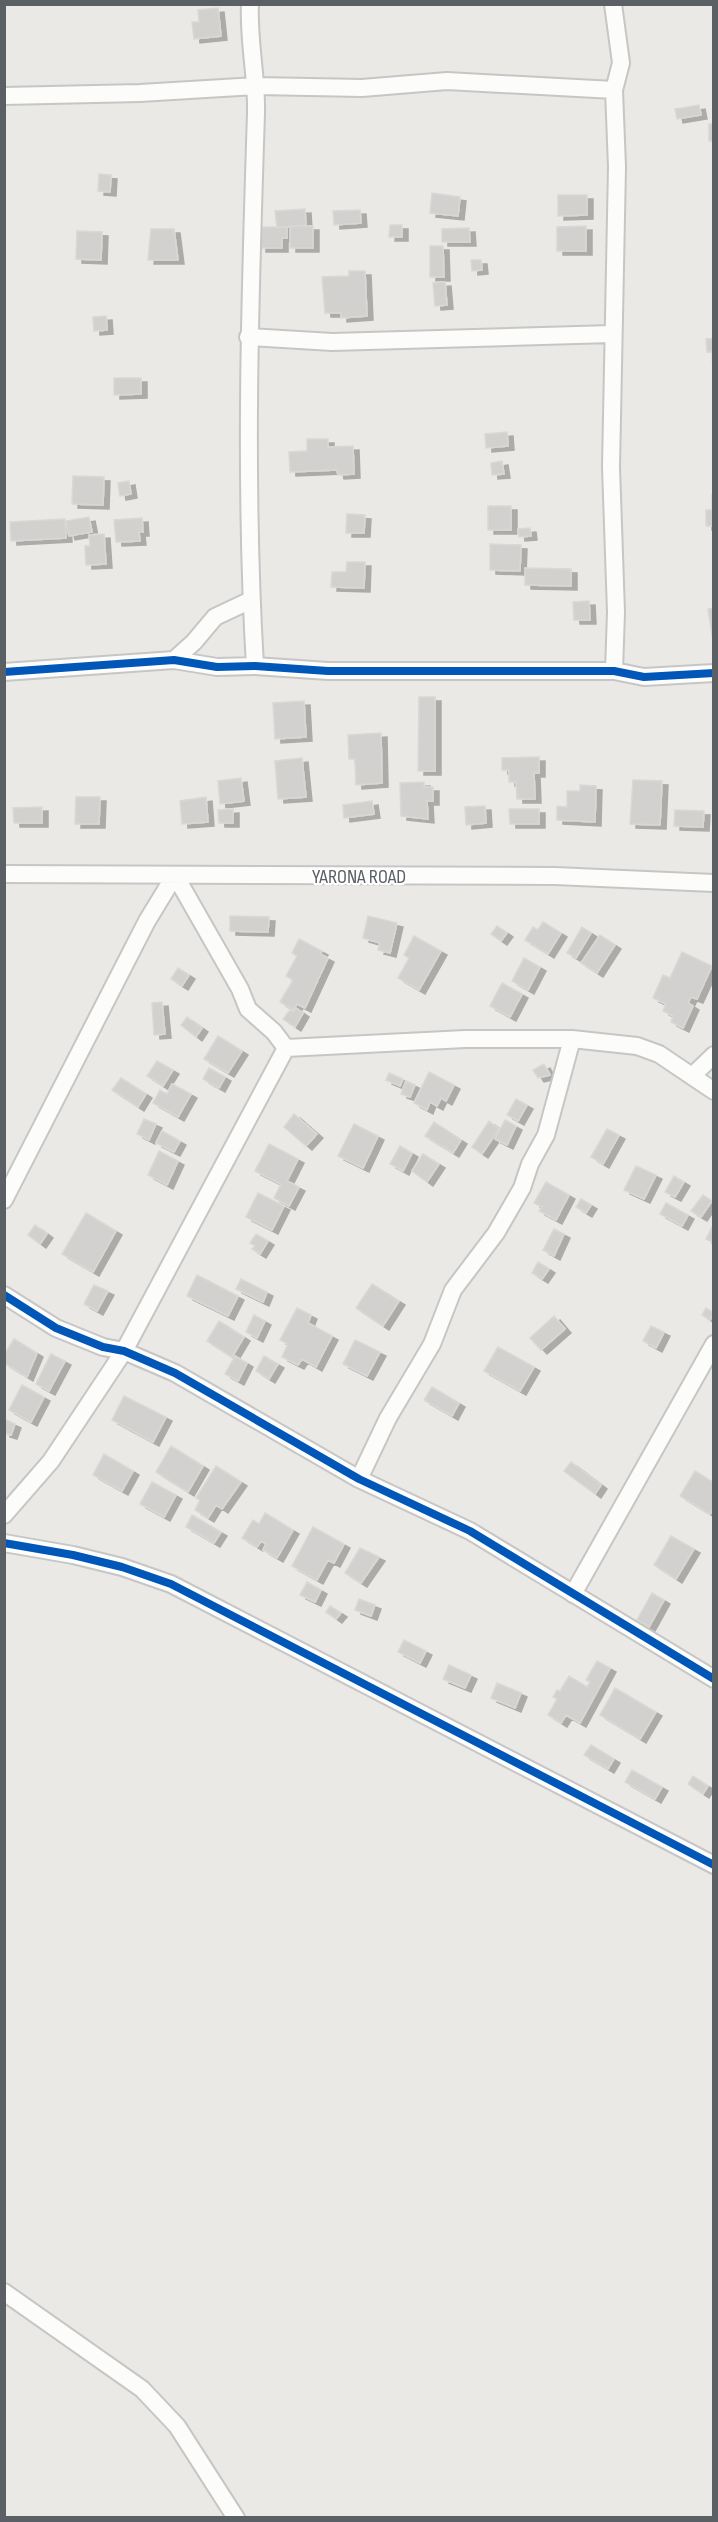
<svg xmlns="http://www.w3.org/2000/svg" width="718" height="2522" font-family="'Sofia Sans Condensed',sans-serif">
  <defs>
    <filter id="shadow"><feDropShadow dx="6" dy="4" stdDeviation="0" flood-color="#0004"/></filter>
  </defs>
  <rect width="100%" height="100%" fill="#ebe9e5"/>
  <path fill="#d3d1cf" stroke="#dad8d4" stroke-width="1.5" filter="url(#shadow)" d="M218,8l3,28 -27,3 -2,-17h7l-1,-12z
    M699,105l2,10 -24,4 -2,-10z
    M709,124h5v17h-5z
    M99,174l12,1 -1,17 -12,-1z
    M432,193l28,4 -2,19 -28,-3z
    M558,195h29v20l-29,1z
    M305,209l1,16 -29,3 -2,-17z
    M360,210l1,13 -27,2 -1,-14z
    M390,225h12v12h-13z
    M290,226h23v22h-23z
    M586,226v25h-29v-24z
    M260,227h27v11h-5v10h-22z
    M469,228l1,14h-28v-13z
    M151,229h23l4,31h-30z
    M77,231l25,1 -1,28 -25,-1z
    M430,246h13l1,31h-14z
    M471,260h10l1,10 -10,1z
    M349,271h16l2,45 -26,2v-5h-16l-3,-36 27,-1z
    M445,282l2,23 -12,1 -2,-23z
    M106,316l1,14 -13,1 -1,-14z
    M714,338v33h-1l-1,-19h-5l-1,-13z
    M114,378h27v16l-27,1z
    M507,432l1,14 -22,2 -1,-14z
    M307,439h21v8l25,-1 1,28 -16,1 -1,-5 -47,2 -1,-20 18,-1z
    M502,461l2,13 -12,1 -1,-12z
    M73,476l31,1 -1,28 -31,-1z
    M129,481l2,13 -11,2 -2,-13z
    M712,494l2,32h-8v-16h6z
    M488,506h23v24h-23z
    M347,514l18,1 -1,18h-18z
    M89,517l3,15 -23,4 -3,-15z
    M142,518l1,14h-4l1,9 -24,1 -2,-22z
    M65,519l1,19 -55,3 -1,-19z
    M530,528l1,8 -12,1 -1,-8z
    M104,534l2,30 -20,1 -1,-19h5l-1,-11z
    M490,544l31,1 -1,26 -30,-1z
    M347,562h18l-1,26 -33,-1 1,-15h14z
    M525,568l46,1v17l-46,-1z
    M589,601l1,19h-16l-1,-18z
    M714,608v33h-1l-5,-32z
    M419,697h16v74h-17z
    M304,701l2,36 -31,2 -2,-36z
    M381,733l1,50 -26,2 -1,-26h-6l-1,-24z
    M539,757v16h-5l1,26h-18l-1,-17h-7v-12h-7v-12z
    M302,758l4,39 -28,2 -3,-38z
    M241,778l3,23 -24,3 -2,-23z
    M633,780l29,1 -2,44 -30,-1z
    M424,782v5h9v14h-6l1,18 -27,-3 -1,-33z
    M580,785l16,1 -1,36 -38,-2v-14l10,1v-16h13z
    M76,797h24l-1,27h-24z
    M206,797l2,25 -26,2 -2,-23z
    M372,801l2,13 -30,4 -1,-13z
    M485,806l1,17 -20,2 -1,-18z
    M42,807v16h-28l-1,-15z
    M233,809v14h-14l-1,-13z
    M509,809h30v15h-29z
    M675,810l29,1 -1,16 -29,-1z
    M230,916l39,1 -1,15 -38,-1z
    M368,916l29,7 -7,30 -12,-3 2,-7 -17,-5z
    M543,922l18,11 -13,21 -23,-14 8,-13 5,3z
    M497,926l10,7 -6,8 -10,-7z
    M582,927l9,6 -15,25 -9,-5z
    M600,935l15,10 -18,28 -16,-10z
    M414,936l27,15 -22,39 -21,-12 11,-20 -5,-3z
    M299,939l23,12 -2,3 8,4 -23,50 -8,-4 -3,6 -14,-8 13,-22 -7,-4 11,-20 -5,-3z
    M682,952l30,14 -15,33 -6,-2 -3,6 5,3 -10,22 -12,-6 2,-6 -10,-5 3,-7 -13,-6 10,-23 7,3z
    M524,958l16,9 -12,23 -16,-9z
    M178,968l11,7 -7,11 -11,-7z
    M502,983l20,11 -12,23 -20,-11z
    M162,1002l3,32 -11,1 -2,-32z
    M296,1008l7,5 -8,14 -12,-8 7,-9 3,2z
    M187,1017l15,11 -6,9 -15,-12z
    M218,1036l24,15 -14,22 -24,-14z
    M157,1061l16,9 -10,16 -16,-10z
    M544,1064l6,11 -12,3 -5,-8z
    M209,1068l16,9 -6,11 -16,-9z
    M429,1072l25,13 -8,16 -5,-3 -4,8 -7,-4 -3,8 -13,-7z
    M389,1073l14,6 -3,7 -14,-6z
    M121,1078l25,16 -8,13 -26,-17z
    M406,1081l9,4 -5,12 -9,-3z
    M172,1084l19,10 -13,23 -25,-14 7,-13 7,4z
    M516,1099l11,6 -9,16 -11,-6z
    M294,1114l23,20 -11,12 -22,-19z
    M144,1119l12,5 -7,16 -12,-6z
    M505,1120l11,6 -9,19 -12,-6z
    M489,1121l10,8 -17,25 -10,-7z
    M434,1122l27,18 -8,13 -28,-17z
    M354,1124l24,12 -15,32 -25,-12z
    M607,1129l12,6 -16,29 -12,-7z
    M162,1131l18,10 -6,11 -18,-9z
    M269,1144l29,15 -11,22 12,6 -10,19 -15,-8 7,-14 -26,-13z
    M400,1146l12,7 -9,18 -13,-7z
    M159,1151l19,10 -11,24 -19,-10z
    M423,1154l16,10 -12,18 -15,-11z
    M636,1166l20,9 -12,24 -20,-9z
    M674,1176l10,6 -9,15 -10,-5z
    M546,1182l23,13 -13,25 -17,-9 3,-4 -8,-4z
    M258,1193l26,13 -12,24 -26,-13z
    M703,1195l9,6 -11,16 -10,-6z
    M581,1199l10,6 -5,8 -10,-6z
    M666,1203l22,12 -6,11 -22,-12z
    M86,1213l30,18 -23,41 -31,-18z
    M35,1225l12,9 -7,10 -12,-9z
    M712,1227l2,1v15l-8,-4z
    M554,1229l10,5 -10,22 -11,-6z
    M256,1234l12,7 -8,13 -8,-5 3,-3 -5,-3z
    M538,1262l11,7 -7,10 -10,-6z
    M197,1275l41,21 -10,20 -41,-20z
    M241,1279l26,13 -4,10 -27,-13z
    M372,1284l27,17 -16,25 -27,-18z
    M94,1285l14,6 -11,20 -13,-7z
    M297,1308l14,7 -3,8 24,13 -16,31 -14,-8 -4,6 -16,-8 6,-13 -8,-4z
    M706,1308l8,5 -4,7 -8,-5z
    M254,1315l11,6 -8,17 -11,-6z
    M554,1316l11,13 -24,21 -11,-12z
    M219,1321l25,16 -12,20 -25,-16z
    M651,1326l13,6 -8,16 -13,-7z
    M14,1339l23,14 -10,24 -23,-14v-8z
    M355,1340l25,12 -13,24 -24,-12z
    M498,1347l36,20 -14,24 -36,-20z
    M51,1354l14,7 -16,30 -13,-7z
    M235,1356l12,7 -9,18 -13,-7z
    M264,1356l14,8 -9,15 -13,-8z
    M22,1385l22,12 -13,25 -22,-12z
    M432,1387l27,16 -7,13 -28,-16z
    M124,1396l42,21 -13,25 -41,-22z
    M4,1419l11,5 -4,11 -7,-2z
    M171,1446l32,20 -15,26 -32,-20z
    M104,1454l29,17 -11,20 -29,-16z
    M571,1462l30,23 -6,9 -31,-23z
    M216,1466l25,16 -19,27 -6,-4 -8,13 -13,-8 5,-10 -4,-2z
    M695,1471l19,12v25l-4,6 -30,-18z
    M152,1482l24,13 -12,22 -24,-13z
    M265,1513l28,17 -16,28 -14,-8 3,-6 -5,-3 -4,6 -15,-9 11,-18 6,4z
    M192,1515l29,17 -7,11 -28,-16z
    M313,1527l31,17 -10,19 -6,-3 -11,20 -25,-14z
    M671,1536l23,13 -18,30 -22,-14z
    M360,1548l19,9 -18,26 -16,-10z
    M307,1582l14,8 -6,12 -15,-7z
    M652,1593l12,7 -15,27 -12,-7z
    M359,1599l16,6 -4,11 -16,-6z
    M330,1606l11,7 -5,6 -10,-7z
    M404,1640l22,11 -6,12 -22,-11z
    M597,1661l13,7 -30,55 -14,-8 -5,8 -13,-8 9,-16 -4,-2 4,-7 3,1 9,-15 18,11 3,-5 -4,-2z
    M449,1665l22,10 -6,13 -22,-9z
    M497,1683l24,10 -6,15 -24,-10z
    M615,1688l41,24 -16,27 -40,-24z
    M591,1745l23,14 -6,10 -24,-14z
    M632,1770l30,17 -7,12 -30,-17z
    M693,1776l15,10 -5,8 -15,-10z"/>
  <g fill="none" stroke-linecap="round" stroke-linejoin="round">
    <defs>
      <path id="minor" d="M250,4c-2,36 7,73 6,109 -6,184 -12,369 -1,553
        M613,4l8,59 -7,27 3,77 -6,300 5,145 -2,59
        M4,96l136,-3 117,-7 105,2 85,-7 167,9
        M248,337l84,5 280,-8
        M174,660l20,-18 21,-25 36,-17
        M4,672l170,-12 43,7 38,-1 73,5h286l30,6 70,-4
        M4,874l551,2 159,7
        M286,1048l179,-9h107l65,7 22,8 55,37
        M692,1076l22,-21
        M4,1200l143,-279 28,-46 65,114 8,20 26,23 12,16
        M4,1295l52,33 47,19 21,4 51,22 184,106 111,52 244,148
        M359,1479l29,-61 44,-74 21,-54 43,-57 26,-45 8,-24 16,-29 26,-96
        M4,1515l47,-54 73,-110 162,-303
        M4,1543l69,12 49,12 49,17 543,281
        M573,1594l141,-250
        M4,2292l138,97 35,37 59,92"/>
    </defs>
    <use href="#minor" stroke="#c6c6c6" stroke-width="20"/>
    <use href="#minor" stroke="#fcfcfb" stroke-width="16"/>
    <defs>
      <path id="cycleway" d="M4,672l170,-12 43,7 38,-1 73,5h286l30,6 70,-4
        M4,1295l52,33 47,19 21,4 51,22 184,106 111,52 244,148
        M4,1543l69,12 49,12 49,17 543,281"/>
    </defs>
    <use href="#cycleway" stroke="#fff" stroke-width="11"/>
    <use href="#cycleway" stroke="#0057b8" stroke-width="8"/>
  </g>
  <g text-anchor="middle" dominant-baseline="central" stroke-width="4.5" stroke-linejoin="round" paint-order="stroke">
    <g font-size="20" fill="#5a6064" stroke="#fff">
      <text x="359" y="877">YARONA ROAD</text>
    </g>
  </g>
  <rect width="718" height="2522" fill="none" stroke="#5a6064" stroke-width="12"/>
</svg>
